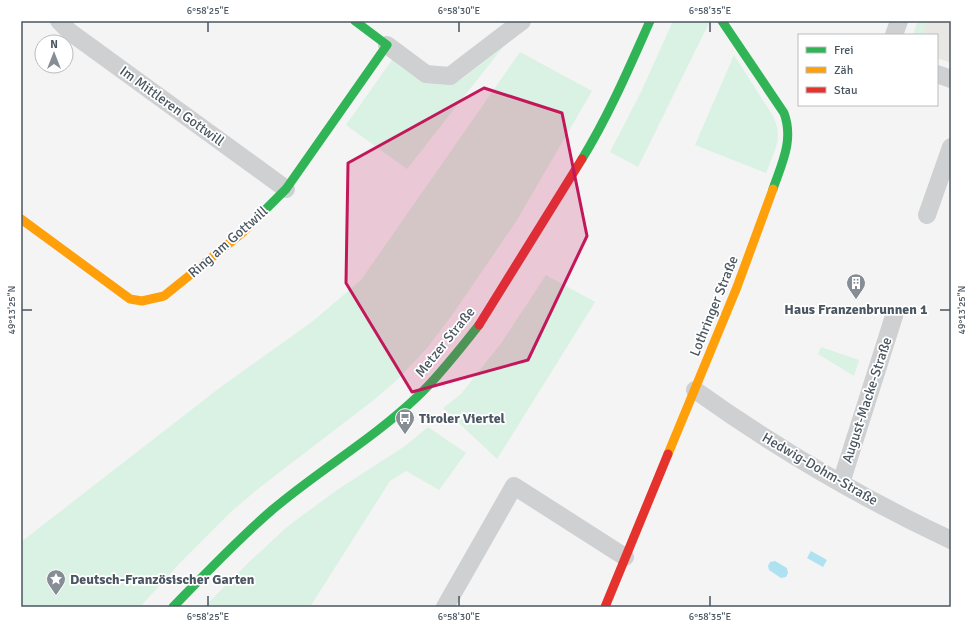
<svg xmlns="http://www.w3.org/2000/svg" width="972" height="628" font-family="Signika,sans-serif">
  <rect width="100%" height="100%" fill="#f4f4f4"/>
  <path fill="#e8e7e3" d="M918,21h33v42l-14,-5v-23h-24z"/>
  <path fill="#d9f2e3" d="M673,21h37l-72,146 -28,-15 31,-60z
    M918,21h9l-5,14h-9z
    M503,47l-96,122 -61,-44 46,-65 29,21 30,3 11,-5z
    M520,52l72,39 -75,129 -62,91 -27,36 -31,33 -22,19 -116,89 -27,23 -53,53 -39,43h-119v-65l201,-156 91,-65 48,-41z
    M734,55l39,61c11,22 1,35 -7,57l-71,-28z
    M546,275l49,27 -98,157 -54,-51 18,-14 41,-52z
    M821,347l38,13 -5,16 -36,-22z
    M428,427l38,26 -27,37 -33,-19 -16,10 -80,126h-106l44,-44 40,-37 49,-36 68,-44z"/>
  <path fill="#aee2f0" d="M811,551l16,9 -4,7 -16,-9z
    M775,561l12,7 1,5 -2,4 -5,1 -12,-8 -1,-4 2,-4z"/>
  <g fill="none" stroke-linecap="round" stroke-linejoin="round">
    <path stroke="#ced0d2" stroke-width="18" d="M59,21l11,11 216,157
      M894,35l5,-14
      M387,45l39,29 24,2 72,-55
      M937,74l14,5
      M927,215l24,-68
      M695,390c81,58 166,108 256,150
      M841,483l53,-167
      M445,607l69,-121 111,71"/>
    <path stroke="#30b455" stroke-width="9" d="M722,21l62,92c10,27 -2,50 -11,76
      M582,159c27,-44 47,-91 68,-138
      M263,212l23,-23 101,-144 -32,-24
      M173,607c32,-33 64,-67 99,-97 47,-40 101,-71 146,-114 22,-21 41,-46 61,-71"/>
    <path stroke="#ff9f0a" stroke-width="9" d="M21,219l109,80 12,2 22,-5 78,-63 21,-21
      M668,454l69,-167 36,-98"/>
    <path stroke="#e5322d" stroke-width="9" d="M479,325l103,-166
      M605,607l63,-153"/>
  </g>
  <path fill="#c2185b" fill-opacity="0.2" stroke="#c2185b" stroke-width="3" stroke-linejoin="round" d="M484,88l78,25 25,123 -59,124 -116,32 -66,-109 2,-120z"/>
  <path fill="none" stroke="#4a5661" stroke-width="1.5" d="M208,22v10M459,22v10M710,22v10M22,310h10M940,310h10M208,596v10M459,596v10M710,596v10"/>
  <defs>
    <symbol id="building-pin" viewBox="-11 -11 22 30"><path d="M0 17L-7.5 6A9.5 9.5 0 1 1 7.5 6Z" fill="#868d94" stroke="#fff"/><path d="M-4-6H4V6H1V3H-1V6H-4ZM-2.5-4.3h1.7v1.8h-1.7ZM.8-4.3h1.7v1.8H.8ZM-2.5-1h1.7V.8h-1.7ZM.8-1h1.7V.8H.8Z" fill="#fff"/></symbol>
    <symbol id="bus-pin" viewBox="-11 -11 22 30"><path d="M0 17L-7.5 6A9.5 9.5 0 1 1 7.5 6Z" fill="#868d94" stroke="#fff"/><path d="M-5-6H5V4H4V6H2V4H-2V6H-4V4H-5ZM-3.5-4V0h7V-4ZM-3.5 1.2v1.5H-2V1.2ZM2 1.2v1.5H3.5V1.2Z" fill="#fff"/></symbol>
    <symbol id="sight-pin" viewBox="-11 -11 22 30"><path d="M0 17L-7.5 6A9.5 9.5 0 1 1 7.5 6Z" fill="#868d94" stroke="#fff"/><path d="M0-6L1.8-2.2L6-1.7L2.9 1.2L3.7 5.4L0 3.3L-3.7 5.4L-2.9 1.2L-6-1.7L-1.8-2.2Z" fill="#fff"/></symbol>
  </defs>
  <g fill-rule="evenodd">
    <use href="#building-pin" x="845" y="272" width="22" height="30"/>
    <use href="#bus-pin" x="394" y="407" width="22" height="30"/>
    <use href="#sight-pin" x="45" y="568" width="22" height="30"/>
  </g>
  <g text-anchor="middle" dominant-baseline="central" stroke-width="3.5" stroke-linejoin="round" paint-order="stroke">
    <g font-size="14" fill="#4a5661" stroke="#fff">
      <text transform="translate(172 106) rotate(36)">Im Mittleren Gottwill</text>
      <text transform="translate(228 242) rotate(-41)">Ring am Gottwill</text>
      <text transform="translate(714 306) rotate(-68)">Lothringer Straße</text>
      <text transform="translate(445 342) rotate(-51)">Metzer Straße</text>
      <text transform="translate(867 400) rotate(-72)">August-Macke-Straße</text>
      <text transform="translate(820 469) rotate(30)">Hedwig-Dohm-Straße</text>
    </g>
    <g font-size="14" font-weight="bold" fill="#4a5661" stroke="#fff" text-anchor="start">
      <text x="856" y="309" text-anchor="middle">Haus Franzenbrunnen 1</text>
      <text x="419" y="418">Tiroler Viertel</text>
      <text x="70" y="579">Deutsch-Französischer Garten</text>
    </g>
  </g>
  <rect width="972" height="628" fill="none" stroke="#ffffff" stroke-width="44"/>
  <rect x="798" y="34" width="140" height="72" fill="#ffffff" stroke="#b7bbc0"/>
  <rect x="806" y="47" width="20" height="6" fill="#30b455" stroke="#b7bbc0"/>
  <text x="834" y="54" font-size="12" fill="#4a5661">Frei</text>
  <rect x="806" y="67" width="20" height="6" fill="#ff9f0a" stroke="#b7bbc0"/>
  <text x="834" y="74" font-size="12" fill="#4a5661">Zäh</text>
  <rect x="806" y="87" width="20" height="6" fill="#e5322d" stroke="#b7bbc0"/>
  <text x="834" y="94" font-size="12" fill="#4a5661">Stau</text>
  <g transform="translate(54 54)"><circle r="19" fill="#ffffff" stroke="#b7bbc0"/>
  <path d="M0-3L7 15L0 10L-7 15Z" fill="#868d94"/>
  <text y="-6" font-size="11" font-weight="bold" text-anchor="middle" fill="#4a5661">N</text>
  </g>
  <rect x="22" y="22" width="928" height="584" fill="none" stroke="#4a5661" stroke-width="1.5"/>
  <g font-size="10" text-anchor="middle" fill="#4a5661">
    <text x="208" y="14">6°58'25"E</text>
    <text x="459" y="14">6°58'30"E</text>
    <text x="710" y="14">6°58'35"E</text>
    <text transform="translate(11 310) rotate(-90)" y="4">49°13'25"N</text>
    <text transform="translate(961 310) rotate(-90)" y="4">49°13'25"N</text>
    <text x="208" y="620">6°58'25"E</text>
    <text x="459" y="620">6°58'30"E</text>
    <text x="710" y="620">6°58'35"E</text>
  </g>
</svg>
